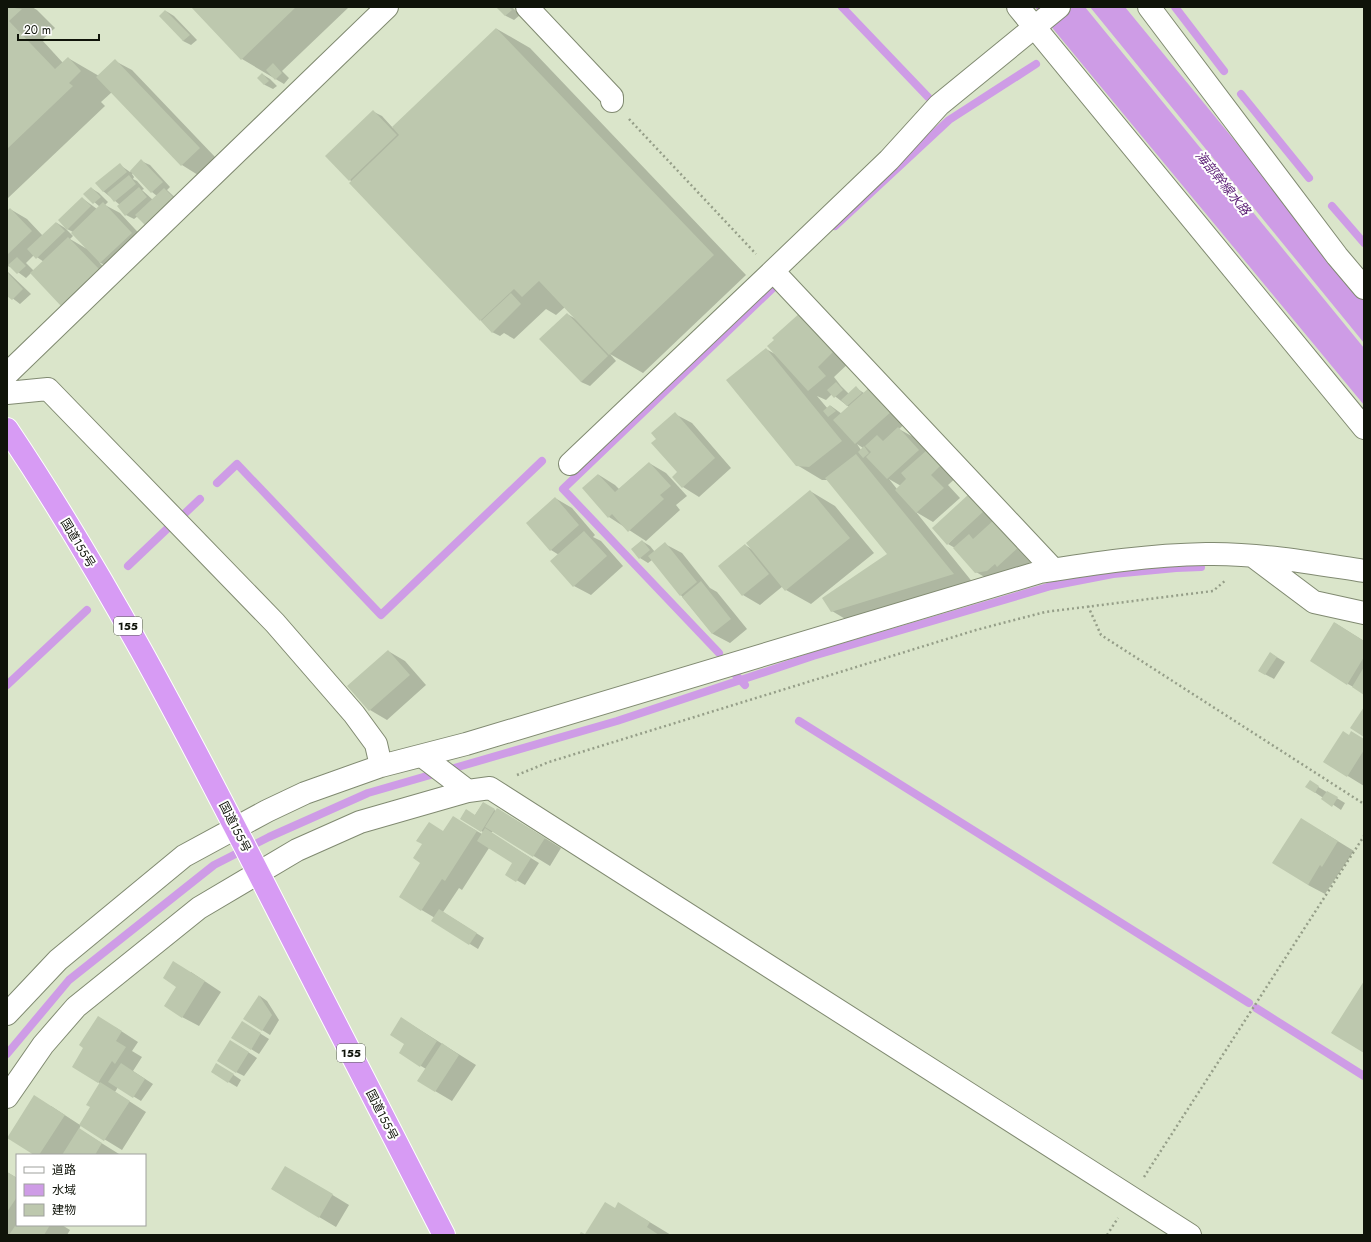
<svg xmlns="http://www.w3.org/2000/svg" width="1371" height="1242" font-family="Jost,'Noto Sans JP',sans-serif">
  <rect width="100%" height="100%" fill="#dae5ca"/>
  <path fill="#ce9ce6" d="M1035,7h50l279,341v57z
    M1090,7h35l239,291v45z"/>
  <path fill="#0003" fill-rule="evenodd" d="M7,7h25l5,3 18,18 -13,12 21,23 5,-5 31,18 16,-15 17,9 84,88 -18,17 -16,-10 -70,-73 -11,10 4,4 -98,93z
    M192,7h157l-67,64 7,7 -5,6 -42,-25z
    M497,7h15l8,8 -6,5 -8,-4z
    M166,11l8,5 23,24 -6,5 -8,-4z
    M497,29l33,19 216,227 -103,98 -33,-19 6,7 -26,25 -9,-4 -14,-68 9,5 -11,-12 -9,8 -10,-6 -32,30 -10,-6 -4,3 -8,-4 -142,-152 24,-68 8,4 11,12z
    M262,74l8,5 7,7 -4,3 -8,-4 -7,-7z
    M141,161l9,4 20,22 -3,3 17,16 -46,10 -4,3 -8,-4 -6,-10 -17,-14 17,-26 10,7zM133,173l19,19 5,4 -4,4 -11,-10 2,-1 -7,-8 -4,-2 1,-2 -2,-3z
    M91,188l8,5 9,9 -3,3 15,8 28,30 -31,29 -18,-10 16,17 -37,35 -16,-9 -31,-32 -5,5 -15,-11 -4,-1v-54l3,-3 17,10 16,17 14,-13 8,5 8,8 -3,3 17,10 -14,-17 -6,-3 15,-31 15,11 3,-2 -15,-13zM34,255l10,7 -10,9 -8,-8z
    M7,271l24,23 -11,10 -13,-10z
    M801,314l51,46 -18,17 7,9 8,8 7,-6 52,33 -9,8 16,9 2,-2 41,40 -10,9 12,13 -27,24 -17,-10 62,77 -121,37 -25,-15 56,-57 -60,-74h-6l-25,-15 -31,-116 9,5zM832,394l17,13 -7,7 -11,-8 -3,3 -11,-13 9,4zM857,444l6,4 -2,2zM889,479l12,7 -4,3z
    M675,414l17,9 39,45 -32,29 -16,-10 -5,-15 -20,-33z
    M649,463l17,10 21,23 -11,9 4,5 -34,31 -37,-24 -10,-42 16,10 4,4z
    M810,491l25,15 39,47 -63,51 -25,-14 -3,-4 -23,19 -17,-10 2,-50 8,5z
    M555,498l17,10 23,27 -2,2 8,4 22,25 -32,29 -17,-9 -15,-31 -8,-5z
    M986,505l51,51 -22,20 -22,6 -17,-10 -21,-24 -7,-4z
    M642,541l8,5 5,6 10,-8 17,9 28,35 7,4 30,37 -17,14 -17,-9 -61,-74 -4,3 -8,-5 -8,-9z
    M1335,623l29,18v52l-16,-9z
    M388,651l17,10 21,24 -39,35 -17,-10 -21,-24z
    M1270,653l15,9 -11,17 -15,-8z
    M1364,739v47l-39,-24z
    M1310,782l35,21 -4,7 -34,-23z
    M483,803l13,8 2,-2 63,39 -11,18 -57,-35 -2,2 48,30 -14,22 -19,-11 8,-11 -25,-15 -27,42 -3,-2 -16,24 41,26 -6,11 -45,-28 2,-3 -35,-21 44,-65 26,-5 12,7 1,-2 -22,-13 14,-4z
    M1318,829l36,22 -29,43 -17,-9z
    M191,972l30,20 -22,34 -17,-9z
    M260,996l7,5 12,19 -9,15 -8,-5z
    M401,1018l75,47 -24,36 -17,-10 -9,-22 -5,-3 -16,-22z
    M115,1027l23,15 -6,9 10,6 -9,14 20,13 -12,17 -23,-14 -3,5 31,20 -24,38 -41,-25 -2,4 40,25 -1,1h-82l15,-49 29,19 11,-18 10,-23 -28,-18z
    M250,1027l19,12 -10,15 -8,-5z
    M239,1046l18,12 -13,18 -8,-4z
    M225,1069l16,11 -4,7 -25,-15z
    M7,1172l10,6v47h45l8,5 -3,5h-60z
    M303,1177l46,28 -13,22 -64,-38z
    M615,1209l28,9 28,17h-86z"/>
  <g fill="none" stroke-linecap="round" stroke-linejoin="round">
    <path stroke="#ce9ce6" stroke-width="8" d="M842,7l86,90
      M1175,7l49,64
      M1241,94l68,84
      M1332,206l32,37
      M835,226l114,-106 87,-56
      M217,483l20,-19 144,151 161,-154
      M182,516l18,-17
      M128,566l41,-39
      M719,653l-156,-164 212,-203
      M734,673l11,12
      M7,685l80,-75
      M799,721l450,282
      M1256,1008l108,68
      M7,1054l62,-74 145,-115 55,-28 99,-44 249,-72 196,-65 238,-70 62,-12 63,-6 25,-1"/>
  </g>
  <path fill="#bdc8ae" d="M7,7l15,2 -13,12 46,48 13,-12 13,14 -12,12 4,3 -66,63z
    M191,7h105l-55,53z
    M496,7h13l3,3 -7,6z
    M165,10l25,25 -7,6 -24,-25z
    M496,28l218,227 -105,100 -70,-74 -17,16 -8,-8 -34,32 -131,-138 50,-48 -7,-8z
    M115,59l85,89 -19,18 -85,-89z
    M273,63l9,10 -7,7 -9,-10z
    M262,73l7,8 -5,4 -7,-7z
    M373,110l24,25 -48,46 -24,-25z
    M141,159l22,23 -12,11 -21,-22z
    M120,163l7,9 -24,20 -8,-9z
    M129,175l7,9 -22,18 -7,-9z
    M91,187l10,10 -8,7 -10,-10z
    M139,187l8,10 -22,19 -8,-10z
    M164,188l13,13 -29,27 -13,-13z
    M82,197l9,9 -24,24 -9,-10z
    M103,202l29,31 -32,30 -29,-30z
    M10,208l22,23 -25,24v-44z
    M56,222l9,9 -29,28 -9,-10z
    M68,237l31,32 -38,37 -31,-33z
    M17,257l9,9 -9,8 -9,-9z
    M7,272l16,17 -11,11 -5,-4z
    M511,293l10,11 -29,29 -11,-12z
    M801,312l34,38 -17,17 8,9 -18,15 -41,-45 7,-6 -2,-2z
    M567,313l41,43 -27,26 -42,-43z
    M766,348l76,93 -33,26 -13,-1 -70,-86z
    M836,382l7,8 -9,8 -7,-8z
    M856,386l6,7 -15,13 -6,-6z
    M870,387l22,24 -37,33 -22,-24z
    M830,405l6,6 -8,6 -5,-6z
    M675,412l40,46 -33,30 -10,-11 5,-5 -26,-29 5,-4 -5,-6z
    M898,427l21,23 -32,29 -21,-22 5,-5 -6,-6 12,-11 6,6z
    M864,446l5,7 -6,5 -5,-6z
    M927,450l14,15 -10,10 13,13 -28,25 -21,-23 11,-11 -5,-6z
    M856,454l98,120 -123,38 -9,-14 65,-44 -62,-76z
    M649,462l22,24 -11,9 4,4 -36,33 -16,-18 -4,4 -26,-30 16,-14 17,18z
    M810,490l40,48 -65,53 -39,-48z
    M969,494l15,17 -37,34 -15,-17z
    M555,497l24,28 -29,26 -24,-28z
    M996,518l24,28 -23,21 -2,-3 -8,7 -12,2 -22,-25 16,-14 4,5z
    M584,531l23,25 -34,31 -23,-26z
    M642,540l8,10 -11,9 -8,-10z
    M665,542l32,40 -17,14 -32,-40z
    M745,544l24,30 -27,22 -24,-30z
    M701,581l30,38 -19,15 -30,-37z
    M1334,622l30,19v16l-17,28 -37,-24z
    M388,650l22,25 -41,36 -22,-25z
    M1270,652l7,5 -12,18 -7,-4z
    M1364,667v28l-12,-8z
    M1364,707v30l-14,-9z
    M1343,731l6,4 2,-4 13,8v11l-17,27 -24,-15z
    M1310,780l9,6 -4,7 -10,-6z
    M1327,791l11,6 -6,10 -11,-8z
    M483,802l12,7 -14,23 -21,-13 6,-10 9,6z
    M497,808l48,30 -12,19 -48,-30z
    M453,816l24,15 -32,50 -3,-2 -21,32 -22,-14 21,-34 -7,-5 9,-14 -6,-3 13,-19 14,9z
    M1301,818l37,23 -16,26 -2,-2 -12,20 -36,-22z
    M485,828l46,30 -15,24 -11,-7 7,-12 -35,-22z
    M439,909l38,24 -8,12 -38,-24z
    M173,961l32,20 -23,37 -18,-12 12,-19 -13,-9z
    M1364,981v72l-33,-20z
    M259,995l13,20 -10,16 -19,-12z
    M98,1016l24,15 -6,10 10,6 -11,17 -3,-3 -14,22 -26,-16 11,-19 -4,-3z
    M401,1017l36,24 -17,26 -21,-14 5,-9 -14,-9z
    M242,1021l19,12 -10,17 -20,-12z
    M230,1040l19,12 -13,21 -19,-12z
    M442,1043l17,12 -24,37 -18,-11z
    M121,1063l24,16 -12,19 -25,-16z
    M216,1063l18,11 -6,9 -17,-11z
    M100,1082l30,19 -26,40 -25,-16 11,-18 -4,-2z
    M34,1095l31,20 -26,40h-5l-27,-17z
    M79,1128l23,15 -7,12h-33z
    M285,1166l48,28 -14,24 -48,-29z
    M7,1172l10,6v19l-10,15z
    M605,1202l10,6 3,-6 32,20 -3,5 12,8h-80l2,-3 4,2z
    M17,1223v2h33l-6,10h-35z"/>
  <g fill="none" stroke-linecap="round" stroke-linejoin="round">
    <defs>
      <path id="minor" d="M527,7l85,90v4
        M1018,7l346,421
        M1149,7l188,249 27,32
        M7,374l380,-367
        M7,393l41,-4 227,234 79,91 22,30 5,22
        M570,464l203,-193
        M1254,557l60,45 50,11
        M1054,570l-281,-299 116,-111 50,-55 120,-98
        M422,756l46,35
        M7,1014l51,-54 126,-104 83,-45 38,-18 76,-27 85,-22 574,-172c55,-9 110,-17 166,-18 53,-1 106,9 158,17
        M7,1097l36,-52 33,-38 123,-99 98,-58 63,-28 108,-31 22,-3 700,447"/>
      <path id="trunk" d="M7,429c96,143 176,296 254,449 61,119 122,238 183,357"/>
    </defs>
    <use href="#minor" stroke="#808a71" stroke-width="24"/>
    <use href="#trunk" stroke="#fff" stroke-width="24"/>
    <path stroke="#959e88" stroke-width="2.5" stroke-dasharray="2 3" stroke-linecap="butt" d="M629,119l127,135
      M1088,606l13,29 263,169
      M517,775l32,-13 427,-132 69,-18 168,-21 13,-11
      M1144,1177l220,-341
      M1107,1235l11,-17"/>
    <use href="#minor" stroke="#fff" stroke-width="22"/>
    <use href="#trunk" stroke="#d79bf4" stroke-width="22"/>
  </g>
  <g text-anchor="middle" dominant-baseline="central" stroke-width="4" stroke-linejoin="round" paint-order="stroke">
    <g fill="#fff" stroke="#575a53" stroke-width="1">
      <rect x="114" y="617" width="28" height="18" rx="3"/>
      <rect x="337" y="1044" width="28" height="18" rx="3"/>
    </g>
    <g font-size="11" font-weight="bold" fill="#0f1309">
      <text x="128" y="626">155</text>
      <text x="351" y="1053">155</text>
    </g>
    <g font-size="12" fill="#0f1309" stroke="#fff">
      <text transform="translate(78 543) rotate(59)">国道155号</text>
      <text transform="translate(235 827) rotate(63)">国道155号</text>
      <text transform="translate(382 1115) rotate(63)">国道155号</text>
    </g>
    <g font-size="13" font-style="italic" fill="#5d2076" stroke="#fff">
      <text transform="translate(1223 183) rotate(51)">海部幹線水路</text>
    </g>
  </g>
  <rect width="1371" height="1242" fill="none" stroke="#0f1309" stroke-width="16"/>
  <rect x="16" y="1154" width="130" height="72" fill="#ffffff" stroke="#9fa19d"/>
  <rect x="24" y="1167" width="20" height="6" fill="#ffffff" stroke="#9fa19d"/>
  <text x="52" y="1174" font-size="12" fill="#0f1309">道路</text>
  <rect x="24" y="1184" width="20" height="12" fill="#ce9ce6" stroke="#9fa19d"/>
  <text x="52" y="1194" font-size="12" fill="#0f1309">水域</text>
  <rect x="24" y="1204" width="20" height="12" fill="#bdc8ae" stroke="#9fa19d"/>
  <text x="52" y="1214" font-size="12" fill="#0f1309">建物</text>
  <path d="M18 34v6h81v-6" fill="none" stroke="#0f1309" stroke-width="2"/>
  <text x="24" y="34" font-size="12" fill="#0f1309" stroke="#ffffff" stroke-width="3" paint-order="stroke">20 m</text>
</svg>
